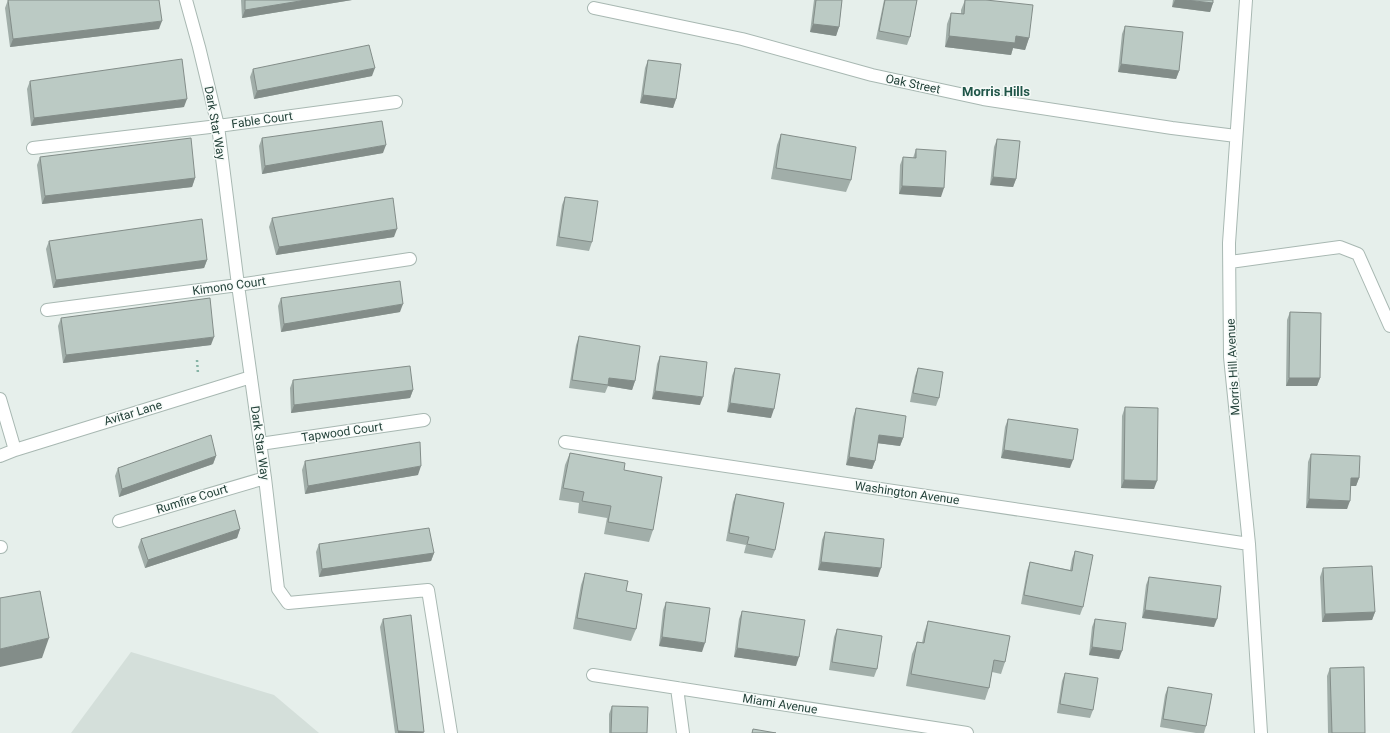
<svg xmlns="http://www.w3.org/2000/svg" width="1390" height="733" font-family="Roboto,sans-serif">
  <rect width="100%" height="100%" fill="#e6efeb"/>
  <path fill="#d4dfda" d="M131,652l143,43 45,38h-248z"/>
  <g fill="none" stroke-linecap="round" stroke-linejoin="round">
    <defs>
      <path id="minor" d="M186,0l13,47 19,79 20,159 27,193 13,111 10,14 140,-13 23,143
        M1246,0l-17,243 1,114 19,187 12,189
        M594,8l148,31 130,36 111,24 189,29 64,8
        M33,148l185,-22 178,-24
        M1230,262l110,-15 18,7 32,72
        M47,310l191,-25 172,-26
        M0,399l15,51
        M565,442l684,102
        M260,444l164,-24
        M0,456l15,-6 236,-73
        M119,521l146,-43
        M0,547h1
        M593,675l374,58
        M677,688l6,45"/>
    </defs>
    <use href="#minor" stroke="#a8b8b2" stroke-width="14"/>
    <path stroke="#86b3a5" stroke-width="2.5" stroke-dasharray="2 3" stroke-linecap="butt" d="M197,360l1,14"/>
    <use href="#minor" stroke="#fff" stroke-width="12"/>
  </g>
  <path fill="#a1aea9" d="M8,0l151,29 -149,18 -5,-39z
    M241,0h111l-110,18z
    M814,0h28l-3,27 -3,9 -26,-4z
    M884,0h33l-7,37 -3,8 -31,-6z
    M965,0h21l43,38 -4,12 -12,-2 -2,7 -66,-8 2,-23 4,-11 10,1v-4z
    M1173,0h40v3l-3,9 -38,-5z
    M1125,26l54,45 -3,8 -58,-7 4,-38z
    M648,60l28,39 -3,9 -33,-5 5,-35z
    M253,69l119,7 -118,23 -4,-22z
    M30,81l154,26 -153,19 -4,-37z
    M781,134l70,46 -5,12 -75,-13 6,-34z
    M262,138l121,15 -121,21 -3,-28z
    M997,139l19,40 -3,8 -23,-2 4,-38z
    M916,149l25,48 -42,-3 1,-29 3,-8 10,1z
    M40,157l155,21 -3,9 -150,17 -5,-39z
    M565,197l27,45 -3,9 -33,-5 6,-41z
    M272,218l122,19 -118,18 -7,-28z
    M49,241l158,19 -3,8 -151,20 -7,-39z
    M281,298l119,14 -119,20 -3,-26z
    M1290,312l30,66 -3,8h-31l1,-66z
    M61,318l150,27 -148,18 -5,-37z
    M579,336l56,45 -3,9 -24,-4 -3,7 -36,-5 7,-43z
    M660,356l40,49 -48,-6 5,-35z
    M735,368l36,50 -44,-6 5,-36z
    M918,368l21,30 -3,8 -26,-4 5,-26z
    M293,380l120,10 -3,8 -119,15 -1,-25z
    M1125,407l29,82 -33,-1 1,-72z
    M856,408l47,30 -3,8 -22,-3 -3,18 -3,8 -26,-4 7,-48z
    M1008,419l62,49 -69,-10 4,-31z
    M570,453l54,17 29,60 -4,12 -45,-8 3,-16 -29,-5 1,-10 -20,-3 6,-35z
    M1311,454l48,24 -3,8h-5l-4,23 -41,-1 2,-46z
    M216,456l-3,8 -94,33 -4,-21 3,-8z
    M305,461l113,14 -113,19 -3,-24z
    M736,494l39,56 -3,8 -28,-5 2,-8 -20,-4 7,-39z
    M240,529l-3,9 -92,30 -7,-21 3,-8z
    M825,532l53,45 -60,-7 4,-30z
    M319,544l115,9 -3,8 -112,16 -3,-25z
    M1075,551l8,56 -3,8 -59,-11 6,-33 3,-9 40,8 2,-11z
    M1323,568l52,44 -3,8 -50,2 -2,-45z
    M585,573l41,18 10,38 -5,12 -58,-12 8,-44z
    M1149,577l65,50 -72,-9 4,-33z
    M666,602l36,50 -43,-6 4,-36z
    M742,611l54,55 -62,-9 5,-38z
    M383,619l41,113 -1,1h-28l-15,-106z
    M1095,619l24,40 -30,-4 3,-28z
    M928,621l77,41 -4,12 -9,-2 -3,16 -4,12 -79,-14 6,-32 5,-12 5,1 2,-10z
    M837,629l40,40 -3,8 -45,-7 5,-33z
    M1330,668l35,65h-37l-1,-57z
    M1065,673l28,37 -3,8 -33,-5 5,-32z
    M1168,687l38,39 -2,7h-8l-36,-6 5,-32z
    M612,706l35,27h-38v-19z"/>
  <path fill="#838d89" d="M306,0h46l-110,18 3,-8z
    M1175,0h11l27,3 -3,9 -38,-5z
    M162,21l-3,8 -149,18 3,-8z
    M813,24l26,3 -3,9 -26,-4z
    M949,36h67l13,2 -4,12 -12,-2 -2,7 -66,-8z
    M1121,64l58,7 -3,8 -58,-7z
    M375,68l-3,8 -118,23 3,-8z
    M643,95l33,4 -3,9 -33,-5z
    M187,99l-3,8 -153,19 3,-8z
    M386,145l-3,8 -121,21 3,-8z
    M993,177l23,2 -3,8 -23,-2z
    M195,178l-3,9 -150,17 3,-8z
    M902,186l42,2 -3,9 -42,-3z
    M397,229l-3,8 -118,18 3,-8z
    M207,260l-3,8 -151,20 3,-8z
    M403,304l-3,8 -119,20 3,-8z
    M214,337l-3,8 -148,18 3,-8z
    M609,378l26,3 -3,9 -24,-4z
    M1289,378h31l-3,8h-31z
    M413,390l-3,8 -119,15 3,-8z
    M655,391l48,6 -3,8 -48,-6z
    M730,403l44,6 -3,9 -44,-6z
    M879,435l24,3 -3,8 -24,-3z
    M1004,450l69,10 -3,8 -69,-10z
    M216,456l-3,8 -94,33 3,-8z
    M849,457l26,4 -3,8 -26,-4z
    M421,466l-3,9 -113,19 3,-8z
    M1351,478h8l-3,8h-8z
    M1124,480l33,1 -3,8 -33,-1z
    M1309,499l41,2 -3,8 -41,-1z
    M240,529l-3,9 -92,30 3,-8z
    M434,553l-3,8 -112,16 3,-8z
    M821,562l60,6 -3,9 -60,-7z
    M1145,610l72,9 -3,8 -72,-9z
    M1375,612l-3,8 -50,2 3,-8z
    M662,637l43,6 -3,9 -43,-6z
    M49,638l-7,20 -42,9v-18z
    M1092,647l30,4 -3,8 -30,-4z
    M737,648l62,9 -3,9 -62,-9z
    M398,731l26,1 -1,1h-25z"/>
  <path fill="#bbcac4" stroke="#838d89" d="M8,0h151l3,21 -149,18z
    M245,0h61l-61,10z
    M816,0h26l-3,27 -26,-3z
    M885,0h32l-7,37 -31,-6z
    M965,0h21l47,5 -4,33 -13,-2 -1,7 -66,-7 2,-23 13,1z
    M1186,0h27v3z
    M1125,26l58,6 -4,39 -58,-7z
    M369,45l6,23 -118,23 -4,-22z
    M182,59l5,40 -153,19 -4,-37z
    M648,60l33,4 -5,35 -33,-4z
    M382,121l4,24 -121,21 -3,-28z
    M781,134l75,13 -5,33 -75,-12z
    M191,138l4,40 -150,18 -5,-39z
    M997,139l23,2 -4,38 -23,-2z
    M916,149l30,2 -2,37 -42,-2 1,-29 13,1z
    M565,197l33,4 -6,41 -33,-5z
    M393,198l4,31 -118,18 -7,-29z
    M202,219l5,41 -151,20 -7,-39z
    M400,281l3,23 -119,20 -3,-26z
    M210,298l4,39 -148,18 -5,-37z
    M1290,312l31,1 -1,65h-31z
    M579,336l61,10 -5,35 -26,-3 -1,7 -36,-5z
    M660,356l47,6 -4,35 -48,-6z
    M410,366l3,24 -119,15 -1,-25z
    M735,368l45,6 -6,35 -44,-6z
    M918,368l25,4 -4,26 -26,-5z
    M1125,407l33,1 -1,73 -33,-1z
    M856,408l50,8 -3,22 -24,-3 -4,26 -26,-4z
    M1008,419l70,10 -5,31 -69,-10z
    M211,435l5,21 -94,33 -4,-21z
    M420,442l1,24 -113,20 -3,-25z
    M570,453l55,10 -1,7 38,7 -9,53 -45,-8 3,-16 -29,-5 2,-9 -21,-4z
    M1311,454l49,2 -1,22h-8l-1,23 -41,-2z
    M736,494l48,9 -9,47 -28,-6 2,-7 -20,-4z
    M235,510l5,19 -92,31 -7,-21z
    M429,528l5,25 -112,16 -3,-25z
    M825,532l59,7 -3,29 -60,-6z
    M1075,551l18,4 -10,52 -59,-12 6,-33 42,9z
    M1372,566l3,46 -50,2 -2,-46z
    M585,573l43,8 -2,10 16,3 -6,35 -59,-11z
    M1149,577l72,9 -4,33 -72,-9z
    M40,591l9,47 -49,11v-51z
    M666,602l44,6 -5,35 -43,-6z
    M742,611l63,9 -6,37 -62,-9z
    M411,615l13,117 -26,-1 -15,-112z
    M1095,619l31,4 -4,28 -30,-4z
    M928,621l82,15 -5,26 -11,-2 -5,28 -78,-14 6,-32 7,1z
    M837,629l45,7 -5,33 -45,-7z
    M1364,667l1,66h-33l-2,-65z
    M1065,673l33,5 -5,32 -33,-6z
    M1168,687l44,7 -6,32 -43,-7z
    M612,706l36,1 -1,26h-36z
    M753,729l23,4h-24z"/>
  <g text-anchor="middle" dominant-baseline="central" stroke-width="3" stroke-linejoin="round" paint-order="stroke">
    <g font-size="12" fill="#24423a" stroke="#f7fbf9">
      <text transform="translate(913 84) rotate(12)">Oak Street</text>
      <text transform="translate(262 120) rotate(-8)">Fable Court</text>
      <text transform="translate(215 123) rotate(80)">Dark Star Way</text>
      <text transform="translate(229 286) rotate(-8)">Kimono Court</text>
      <text transform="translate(1233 367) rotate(-93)">Morris Hill Avenue</text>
      <text transform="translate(133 413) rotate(-17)">Avitar Lane</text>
      <text transform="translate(342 432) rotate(-8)">Tapwood Court</text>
      <text transform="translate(260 443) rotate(82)">Dark Star Way</text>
      <text transform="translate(907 493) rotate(8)">Washington Avenue</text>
      <text transform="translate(192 499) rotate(-17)">Rumfire Court</text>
      <text transform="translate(780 704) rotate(9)">Miami Avenue</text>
    </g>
    <g font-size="13" font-weight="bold" fill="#1f5548" stroke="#f7fbf9">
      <text x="996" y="91">Morris Hills</text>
    </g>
  </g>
</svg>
